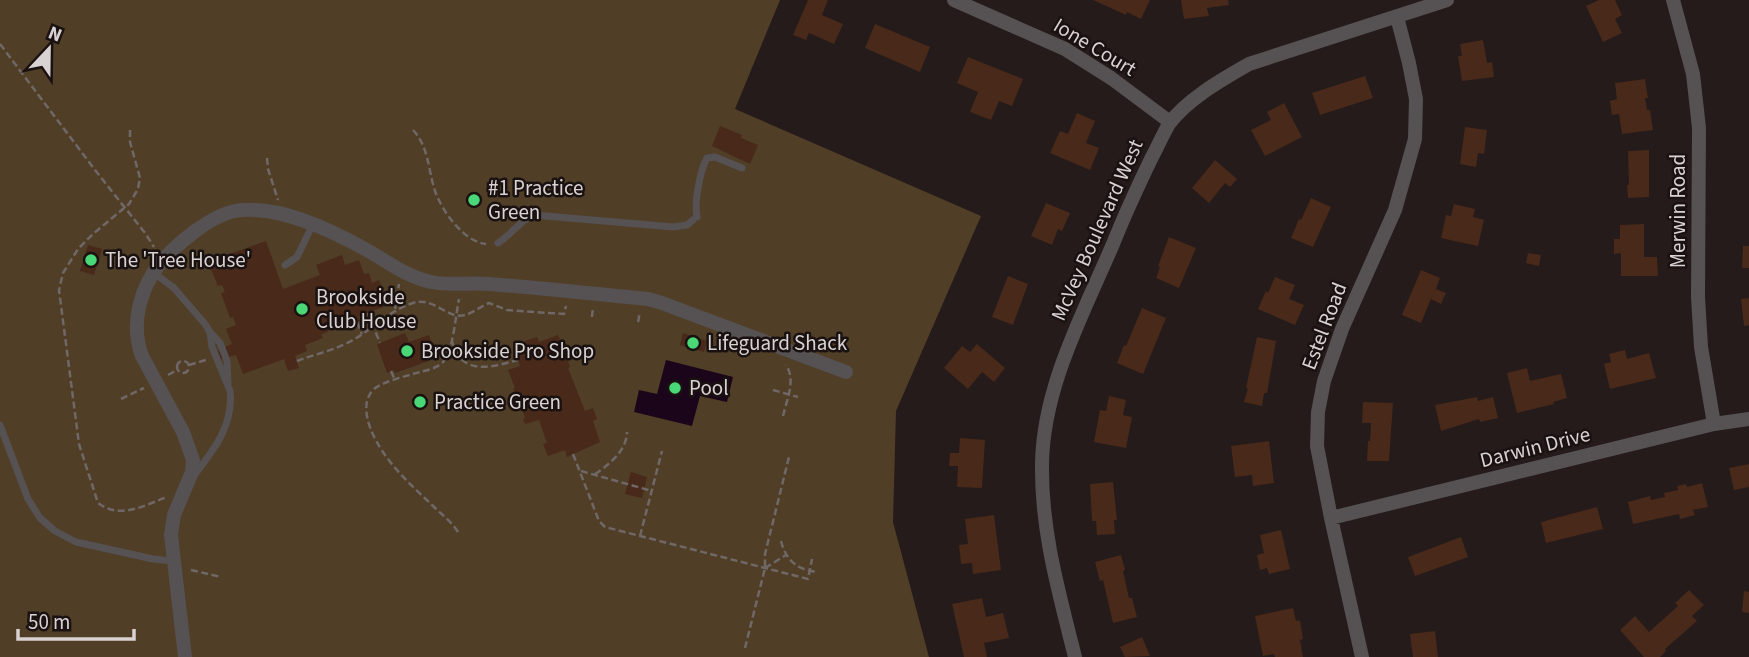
<svg xmlns="http://www.w3.org/2000/svg" width="1749" height="657" font-family="'Source Sans 3',sans-serif">
  <rect width="100%" height="100%" fill="#241b1a"/>
  <path fill="#503e27" d="M0,0h780l-45,109 246,107 -85,195 -3,111 36,135h-929z"/>
  <path fill="#1b051a" d="M666,360l67,17 -6,25 -27,-6 -8,30 -58,-14 5,-22 18,4z"/>
  <path fill="#492919" d="M808,0h20l-6,15 21,9 -9,20 -25,-11 -3,7 -13,-5z
    M1093,0h57l-9,19 -14,-7 -1,3z
    M1181,0h47l1,5 -22,3 2,8 -25,3z
    M1599,0h16l7,15 -7,4 7,14 -19,9 -17,-36z
    M875,24l55,23 -10,25 -55,-24z
    M1483,40l4,23 5,-1 2,15 -32,4 -4,-25h4l-2,-12z
    M968,57l55,22 -11,27 -13,-5 -8,19 -21,-8 8,-20 -21,-9z
    M1365,76l8,22 -53,17 -8,-22z
    M1645,79l3,19h-3l2,12h3l3,20 -31,4 -3,-20 -7,1 -2,-14 7,-2 -2,-16z
    M1284,103l18,34 -37,19 -14,-26 20,-10 -4,-8z
    M1077,113l18,8 -9,22 13,5 -9,22 -40,-17 10,-22 8,3z
    M720,126l22,9 -1,3 17,7 -8,19 -38,-18z
    M1465,127l22,3 -3,24 -6,-1 -2,14 -16,-3z
    M1649,150v47l-21,1 -1,-13h2l-1,-34z
    M1215,160l22,19 -7,8 -5,-4 -16,20 -17,-15z
    M1311,198l20,9 -18,40 -22,-9 8,-19 2,1z
    M1046,203l24,10 -8,18 -4,-2 -6,16 -21,-9z
    M1454,204l21,5 -2,8 11,3 -6,26 -37,-8 5,-23 5,1z
    M1644,224v33h13l1,19h-37v-23l-7,1v-15h6v-14z
    M1169,237l27,11 -17,40 -23,-10 4,-11 -2,-1z
    M266,241l17,48 37,-14 -4,-10 26,-10 3,10 14,-5 5,14 5,-1 3,10 7,-3 10,25 -30,11 1,5 -3,1 -11,4 -1,-4 -17,6 1,3 -8,4 2,3 -18,7 2,6 -12,5 4,12 -11,3 -4,-12 -41,15 -7,-19 -15,4 -3,-9 14,-6 -6,-15 10,-4 -3,-8 -3,1 -9,-25 4,-1 -3,-7 -4,1 -10,-24z
    M88,245l14,4 -8,26 -14,-4z
    M1743,246h6v22h-7z
    M1528,253l13,2 -2,11 -13,-3z
    M1421,270l19,8 -4,11 10,4 -5,11 -10,-5 -10,24 -19,-8z
    M1008,276l20,8 -15,41 -21,-8z
    M1275,277l20,8 -6,14 15,6 -9,20 -37,-16 8,-18 2,2z
    M1749,298v27l-5,1 -3,-27z
    M1142,308l24,10 -23,56 -26,-11 7,-18 2,1z
    M405,333l4,9 20,-7 8,23 -42,15 -1,-3 -7,3 -10,-29z
    M683,333l24,8 -3,11 -24,-7z
    M558,335l12,32 -2,1 17,43 8,-3 4,11 -4,2 7,21 -33,15 -2,-7 -17,6 -5,-12 4,-1 -8,-23 -14,4 -2,-5 2,-1 -5,-15h-2l-5,-14 2,-1 -7,-18 12,-4 -5,-16 12,-4 -2,-5 12,-4 2,5z
    M1257,337l19,4 -9,52h-3l-2,13 -18,-4 4,-14h-2z
    M977,344l28,24 -11,14 -12,-10 -14,17 -24,-21 18,-22 8,6z
    M1625,350l2,9 22,-6 7,25 -46,11 -6,-25 7,-2 -2,-8z
    M1527,368l3,13 31,-7 6,24 -14,4 1,2 -37,9 -10,-40z
    M1109,396l17,4 -3,15 9,2 -6,31 -32,-6 6,-32 6,1z
    M1477,397l1,4 15,-4 5,21 -18,4 -1,-3 -38,12 -6,-26z
    M1363,402l30,1 -4,58h-22l1,-20h2l1,-18h-9z
    M960,438l25,2 -3,48 -25,-1 1,-21h-9l1,-13h9z
    M1269,441l5,42 -21,3 -1,-11 -17,2 -4,-31z
    M1749,464v23l-15,3 -5,-22z
    M631,472l16,5 -5,21 -17,-4z
    M1113,482l4,38h-3l1,14 -18,1 -1,-14h-4l-2,-37z
    M1702,483l6,24 -15,3 2,5 -15,4 -1,-5 -46,10 -5,-22 22,-6 1,4 14,-3 -1,-4 14,-3 -1,-4 9,-2 1,3z
    M1597,507l6,22 -57,14 -5,-21z
    M994,515l7,55 -28,4 -1,-11 -11,1 -2,-19 9,-1 -3,-25z
    M1281,530l9,39 -21,5 -2,-6 -7,2 -3,-15 7,-2 -4,-18z
    M1461,537l7,20 -53,19 -7,-19z
    M1121,555l4,15 -2,1 6,27h3l5,19 -24,6 -10,-43 -3,1 -5,-19z
    M1689,590l15,15 -12,11 5,5 -32,28 1,2 -6,6h-16l-24,-27 15,-14 14,16 29,-26 -3,-3z
    M1744,591l5,1v21l-7,-1z
    M982,598l4,19 17,-4 6,25 -25,5 3,14h-23l-12,-53z
    M1293,608l3,13 4,-1 3,19 -3,1 3,17h-28l-1,-3 -11,2 -8,-40z
    M1435,631l3,26h-25l-3,-23z
    M1142,637l8,19 -25,1 -5,-10z"/>
  <g fill="none" stroke-linecap="round" stroke-linejoin="round">
    <path stroke="#6f6867" stroke-width="2.5" stroke-dasharray="7 3.5" stroke-linecap="butt" d="M0,44l95,126 50,63 9,14
      M130,130v12l10,36 -2,11 -9,15 -36,30 -15,15 -15,24 -4,17 20,154 19,59c22,17 47,2 69,-6
      M413,130c16,17 15,40 22,61 7,20 29,51 51,53
      M267,158l1,11 10,31
      M395,309l4,-25
      M368,313l12,30
      M592,317l1,-10
      M357,322l5,12
      M638,322l2,-10
      M452,341c9,36 40,26 66,19
      M297,361c18,-7 39,-11 56,-21 21,-12 37,-30 60,-37 21,-7 34,17 52,12 8,-2 16,-9 24,-12l18,7 57,4 2,-8
      M177 367a6 6 0 1 1 12 0a6 6 0 1 1-12 0Z
      M189,365l17,-5
      M391,371l4,9
      M168,375l9,-5
      M773,390l25,7
      M121,399l23,-11
      M783,416c4,-17 13,-36 3,-51
      M573,454l26,67 6,6 203,52 4,-20
      M581,471l71,20
      M595,474c14,-9 32,-24 32,-42
      M458,532c-7,-11 -17,-18 -26,-27 -19,-18 -41,-38 -54,-61 -9,-15 -19,-41 -4,-55 10,-8 33,-13 46,-17 8,-2 18,-4 24,-11 9,-10 12,-48 15,-62
      M640,536l22,-85
      M781,541c5,19 15,28 35,31
      M765,568l21,-13
      M191,570l30,7
      M745,648l20,-80v-14l24,-97"/>
    <path stroke="#565253" stroke-width="7" d="M697,217c-3,-14 3,-47 10,-59l8,-1 27,11
      M498,243c13,-8 22,-23 36,-28l139,12 14,-2 6,-5
      M285,265l12,-8 16,-33
      M154,273l20,15 31,36 5,8 2,15 18,44c4,33 -16,59 -35,83
      M209,331l11,12 7,18 1,23
      M0,425l28,74 12,19 15,13 21,11 77,17 20,2"/>
    <path stroke="#565253" stroke-width="14" d="M954,0l111,49 46,29 59,44
      M1673,0l20,74 6,54 -1,169 3,50 13,77
      M1331,518l383,-94 35,-5
      M185,657l-14,-122 3,-20 18,-43 1,-12 -10,-28 -41,-76c-12,-32 -2,-68 19,-94 17,-19 49,-46 74,-51 42,-7 94,18 130,38 22,12 41,28 66,33 19,4 39,0 58,2 53,4 106,10 159,15l14,4 184,69
      M1075,657c-16,-64 -34,-126 -33,-193 1,-77 41,-150 71,-220 12,-30 25,-58 39,-87 6,-11 11,-23 17,-33 18,-25 54,-45 80,-60l198,-64
      M1362,657l-31,-139 -14,-72 1,-34 6,-31 18,-52 53,-119 20,-71 1,-40 -7,-36 -12,-46"/>
  </g>
  <g fill="#4ad778" stroke="#1a1211" stroke-width="2.5">
    <circle cx="474" cy="200" r="7"/>
    <circle cx="91" cy="260" r="7"/>
    <circle cx="302" cy="309" r="7"/>
    <circle cx="693" cy="343" r="7"/>
    <circle cx="407" cy="351" r="7"/>
    <circle cx="675" cy="388" r="7"/>
    <circle cx="420" cy="402" r="7"/>
  </g>
  <g text-anchor="middle" dominant-baseline="central" stroke-width="5" stroke-linejoin="round" paint-order="stroke">
    <g font-size="21" fill="#d8d2d2" stroke="#1a1211">
      <text transform="translate(1095 47) rotate(31)">Ione Court</text>
      <text transform="translate(1678 211) rotate(-90)">Merwin Road</text>
      <text transform="translate(1097 230) rotate(-66)">McVey Boulevard West</text>
      <text transform="translate(1324 326) rotate(-69)">Estel Road</text>
      <text transform="translate(1535 447) rotate(-14)">Darwin Drive</text>
    </g>
    <g font-size="21" fill="#d8d2d2" stroke="#1a1211" text-anchor="start">
      <text x="488" y="188">#1 Practice<tspan x="488" dy="24">Green</tspan></text>
      <text x="105" y="260">The 'Tree House'</text>
      <text x="316" y="297">Brookside<tspan x="316" dy="24">Club House</tspan></text>
      <text x="707" y="343">Lifeguard Shack</text>
      <text x="421" y="351">Brookside Pro Shop</text>
      <text x="689" y="388">Pool</text>
      <text x="434" y="402">Practice Green</text>
    </g>
  </g>
  <g transform="translate(49 49) rotate(22)" stroke="#1a1211" stroke-width="5" paint-order="stroke">
  <path d="M0-5L12 26L0 18L-12 26Z" fill="#d8d2d2"/>
  <text y="-10" font-size="19" font-weight="bold" text-anchor="middle" fill="#d8d2d2">N</text>
  </g>
  <path d="M18 629v10h116v-10" fill="none" stroke="#d8d2d2" stroke-width="3.5"/>
  <text x="28" y="629" font-size="21" fill="#d8d2d2" stroke="#1a1211" stroke-width="5" paint-order="stroke">50 m</text>
</svg>
